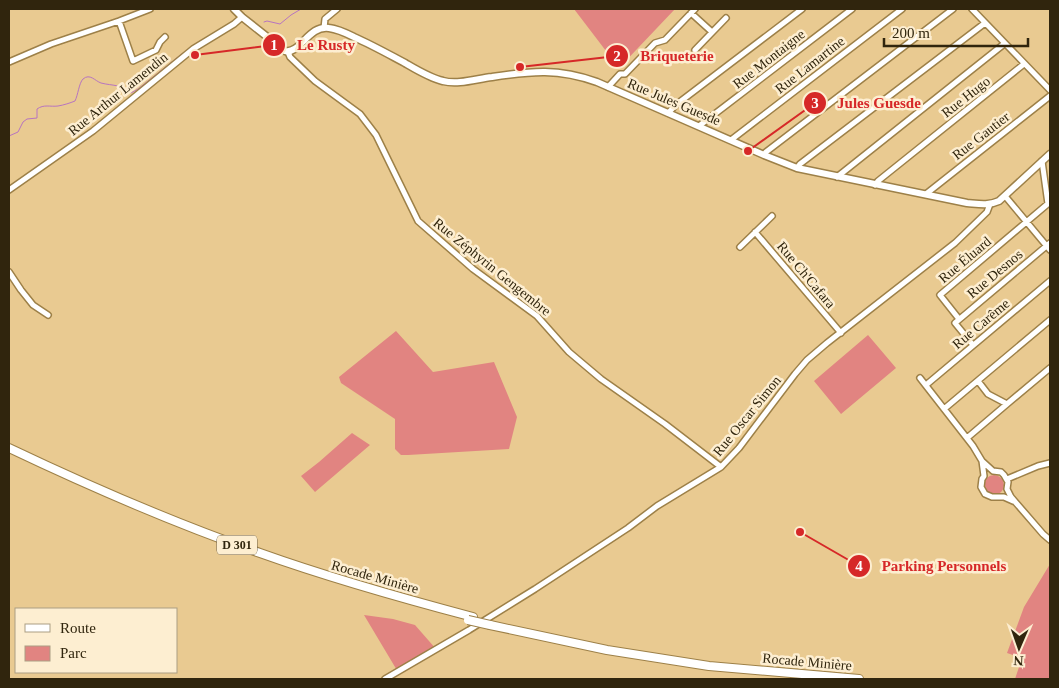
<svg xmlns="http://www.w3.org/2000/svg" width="1059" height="688" font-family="'Times New Roman',serif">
  <rect width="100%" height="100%" fill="#e9ca91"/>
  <path fill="#e18481" d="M574,9h101l-56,59z
    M396,331l37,41 61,-10 23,55 -8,32 -101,6h-7l-6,-6v-30l-54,-36 -2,-6z
    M868,335l28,33 -55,46 -27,-33z
    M352,433l18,12 -55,47 -14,-16 18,-14z
    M984 485a10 10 0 1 1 20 0a10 10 0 1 1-20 0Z
    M1050,564v115h-35l7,-21 -15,-5 17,-46z
    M364,615l29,4 22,6 21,24 -38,23z"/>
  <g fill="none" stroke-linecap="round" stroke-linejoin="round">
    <path stroke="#b774c0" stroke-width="1" d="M264,22l3,-1 13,3 11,-9 10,-6
      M9,136l9,-4 5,-10 4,-3 10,-1v-9c7,-5 13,-2 21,-3 6,-1 12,-3 17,-5 3,-6 4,-18 8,-22 7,-6 12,2 18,4 12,3 20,1 30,10l7,-4 45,-36"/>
    <defs>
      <path id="minor" d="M972,9l78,81
        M691,13l21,19
        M119,21l14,40 23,-11 4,-8 5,-5
        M324,28l1,-9 12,-10
        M695,50l31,-32
        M288,52l2,5 25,24 45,33 16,21 42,86 55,48 64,47 32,36 32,27 64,45 56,43
        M9,62l42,-18 68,-23 31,-12
        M608,87l12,-13h5l30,-31 10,-3 30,-31
        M668,113l9,-9 125,-95
        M699,126l153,-117
        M731,140l171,-131
        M764,155l2,-3 187,-143
        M1042,161l6,43
        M797,168l3,-4 185,-141
        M837,177l167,-133
        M875,185l3,-4 146,-117
        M9,190l84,-59 100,-82 41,-25 8,-7
        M926,194l124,-98
        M1005,196l45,54
        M755,232l86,101
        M740,247l32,-31
        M9,272l12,18 12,15 15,10
        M959,319l-19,-24 110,-93
        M973,345l-18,-22 95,-80
        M920,378l53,68 9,15 11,10 8,1 3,3 4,7 -1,7 4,8 32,37 7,6
        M978,381l10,13 19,10 43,-36
        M926,385l124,-104
        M944,409l106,-89
        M967,438l40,-34
        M982,461l2,15 -2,3 -1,8 4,7 7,3h12l9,4
        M1007,479l31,-13 12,-3
        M385,679l84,-49 66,-41 93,-61 29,-22 64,-39 18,-19 56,-74 12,-14 20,-17 128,-100 32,-31 3,-8"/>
      <path id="major" d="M234,9l8,8 43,34c16,3 23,-26 44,-23 9,1 17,5 25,9 18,8 34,17 51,26 12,7 25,15 38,18 15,4 33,-2 49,-4 40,-6 66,-9 105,5l167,73 33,13 170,35c12,1 21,3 32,-2l51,-47"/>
      <path id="highway" d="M9,448c82,39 165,75 251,105 70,25 141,45 213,64
        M490,625l117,25 102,16 150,13"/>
    </defs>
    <use href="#minor" stroke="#9d8048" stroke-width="8"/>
    <use href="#major" stroke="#9d8048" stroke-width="9"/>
    <use href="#highway" stroke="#9d8048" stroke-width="10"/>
    <use href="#minor" stroke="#fff" stroke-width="5"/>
    <use href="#major" stroke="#fff" stroke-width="6"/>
    <use href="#highway" stroke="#fff" stroke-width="8"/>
    <defs>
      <path id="highway-bridge" d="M468,620l22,5"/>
    </defs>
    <use href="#highway-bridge" stroke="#9d8048" stroke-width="10" stroke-linecap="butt"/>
    <use href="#highway-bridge" stroke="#fff" stroke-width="8"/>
  </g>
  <g text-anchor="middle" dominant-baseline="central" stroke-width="5" stroke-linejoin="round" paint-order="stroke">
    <rect fill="#fdeed1" stroke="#6e6148" stroke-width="1" x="217" y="535.5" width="40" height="19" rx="4"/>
    <g font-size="12" font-weight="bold" fill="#30250d">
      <text x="237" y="545">D 301</text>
    </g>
    <g font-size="14" fill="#30250d" stroke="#fdeed1">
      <text transform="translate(769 59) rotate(-38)">Rue Montaigne</text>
      <text transform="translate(810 65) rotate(-38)">Rue Lamartine</text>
      <text transform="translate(118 94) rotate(-39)">Rue Arthur Lamendin</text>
      <text transform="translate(966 97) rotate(-38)">Rue Hugo</text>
      <text transform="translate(674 102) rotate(23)">Rue Jules Guesde</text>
      <text transform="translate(981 136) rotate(-38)">Rue Gautier</text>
      <text transform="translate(965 260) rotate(-40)">Rue Éluard</text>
      <text transform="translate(492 267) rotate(39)">Rue Zéphyrin Gengembre</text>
      <text transform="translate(995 274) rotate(-40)">Rue Desnos</text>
      <text transform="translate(806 275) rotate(50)">Rue Ch'Cafara</text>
      <text transform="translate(981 324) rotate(-40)">Rue Carême</text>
      <text transform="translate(747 416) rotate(-51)">Rue Oscar Simon</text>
      <text transform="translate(375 577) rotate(16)">Rocade Minière</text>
      <text transform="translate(807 662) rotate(5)">Rocade Minière</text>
    </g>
  </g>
  <path fill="none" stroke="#d62828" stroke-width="2" d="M195 55L274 45M520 67L617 56M748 151L815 103M800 532L859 566"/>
  <g fill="#d62828" stroke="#fdeed1" stroke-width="2">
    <circle cx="195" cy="55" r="5"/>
    <circle cx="520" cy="67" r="5"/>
    <circle cx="748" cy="151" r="5"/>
    <circle cx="800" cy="532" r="5"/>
    <circle cx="274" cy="45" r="12"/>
    <circle cx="617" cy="56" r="12"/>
    <circle cx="815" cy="103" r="12"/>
    <circle cx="859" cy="566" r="12"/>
  </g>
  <g font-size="15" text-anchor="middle" font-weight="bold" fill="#fff">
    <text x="274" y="50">1</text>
    <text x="617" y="61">2</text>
    <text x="815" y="108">3</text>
    <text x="859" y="571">4</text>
  </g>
  <g font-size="15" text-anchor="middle" font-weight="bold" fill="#d62828" stroke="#fdeed1" stroke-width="5" stroke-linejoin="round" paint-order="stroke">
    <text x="326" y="50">Le Rusty</text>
    <text x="677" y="61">Briqueterie</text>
    <text x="879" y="108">Jules Guesde</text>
    <text x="944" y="571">Parking Personnels</text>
  </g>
  <rect width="1059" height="688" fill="none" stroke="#30250d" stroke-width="20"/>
  <rect x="15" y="608" width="162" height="65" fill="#fdeed1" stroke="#ab9e83"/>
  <rect x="25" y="624" width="25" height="8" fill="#ffffff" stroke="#ab9e83"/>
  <text x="60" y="633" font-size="15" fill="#30250d">Route</text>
  <rect x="25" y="646" width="25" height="15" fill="#e18481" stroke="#ab9e83"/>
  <text x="60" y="658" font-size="15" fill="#30250d">Parc</text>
  <g transform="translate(1019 648) rotate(182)" stroke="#fdeed1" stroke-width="4" paint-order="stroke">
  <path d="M0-4L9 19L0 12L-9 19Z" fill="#30250d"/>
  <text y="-8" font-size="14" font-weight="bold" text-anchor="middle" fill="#30250d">N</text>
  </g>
  <path d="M884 38v8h144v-8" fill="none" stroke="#30250d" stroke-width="2.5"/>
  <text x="892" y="38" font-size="15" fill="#30250d" stroke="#fdeed1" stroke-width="4" paint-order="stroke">200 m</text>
</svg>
